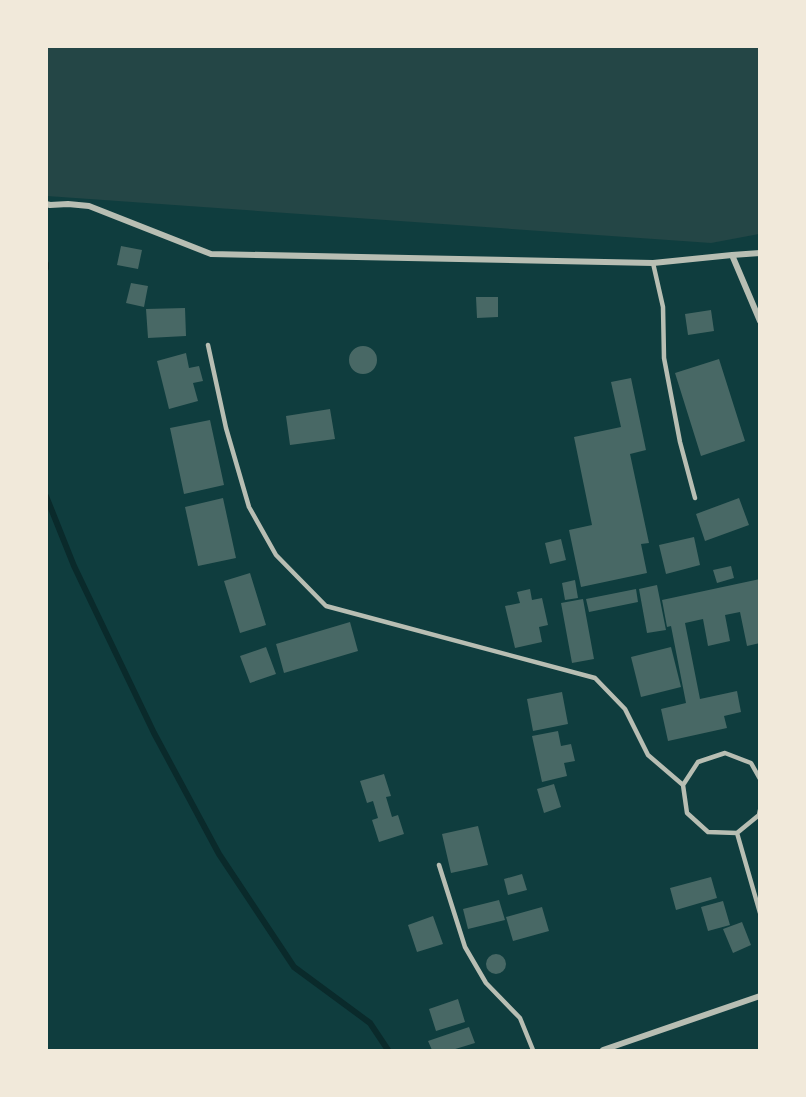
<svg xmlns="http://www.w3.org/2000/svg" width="806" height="1097" font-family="'Sofia Sans Condensed',sans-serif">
  <rect width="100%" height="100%" fill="#0f3d3e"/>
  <path fill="#244646" d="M46,47h713v187l-48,9 -664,-47z"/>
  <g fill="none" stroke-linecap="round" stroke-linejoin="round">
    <path stroke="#0a2a2b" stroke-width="6" d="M46,264v4
      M46,496l28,70 80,167 65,121 75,113 76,56 18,27"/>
  </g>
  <path fill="#486865" d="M121,246l21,4 -4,19 -21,-4z
    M131,283l17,3 -4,21 -18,-4z
    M476,297h22v20l-21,1z
    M185,308l1,28 -38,2 -2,-29z
    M711,310l3,21 -26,4 -3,-21z
    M349 360a14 14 0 1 1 28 0a14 14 0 1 1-28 0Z
    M186,353l3,15 10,-2 4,15 -10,2 5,18 -29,8 -12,-48z
    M719,359l26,82 -44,15 -26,-83z
    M631,378l15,72 -16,4 19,89 -8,1 6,29 -66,14 -12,-57 23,-5 -18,-88 47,-10 -10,-45z
    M330,409l5,30 -45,6 -4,-29z
    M210,420l14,65 -40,9 -14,-66z
    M223,498l13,60 -38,8 -13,-59z
    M739,498l10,27 -44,16 -9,-27z
    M694,537l6,28 -34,9 -7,-29z
    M561,539l5,21 -16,4 -5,-21z
    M731,566l3,12 -17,5 -4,-13z
    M250,573l16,52 -26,8 -16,-52z
    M760,579v64l-13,3 -7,-34 -15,3 5,26 -22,5 -5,-27 -18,4 15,76 37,-8 4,21 -17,4 3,12 -59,13 -7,-32 25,-6 -15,-77 -4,1 -5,-27z
    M575,580l3,18 -13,2 -3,-17z
    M657,585l9,45 -19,3 -8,-44z
    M530,589l2,11 10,-2 6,27 -9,2 3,15 -27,6 -10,-42 15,-3 -3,-11z
    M636,589l2,13 -49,10 -3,-13z
    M583,599l11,60 -22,4 -11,-60z
    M350,622l8,29 -74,22 -8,-29z
    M266,647l10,27 -26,9 -10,-27z
    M671,647l10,40 -40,10 -10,-40z
    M562,692l6,32 -35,7 -6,-32z
    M558,731l3,15 10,-2 4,17 -11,2 3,13 -25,6 -10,-46z
    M384,774l7,22 -5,1 6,20 6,-2 6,19 -25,8 -7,-22 6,-2 -5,-17 -6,2 -7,-22z
    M554,784l7,23 -17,6 -7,-24z
    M478,826l10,39 -37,8 -9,-39z
    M522,874l5,16 -19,5 -4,-16z
    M711,877l6,21 -41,12 -6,-22z
    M499,900l6,20 -37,9 -5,-20z
    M723,901l7,24 -22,6 -7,-24z
    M542,907l7,24 -36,10 -7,-24z
    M433,916l10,28 -26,8 -9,-27z
    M742,922l9,23 -18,8 -10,-24z
    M486 964a10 10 0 1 1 20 0a10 10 0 1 1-20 0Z
    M458,999l7,23 -29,9 -7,-22z
    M469,1027l6,16 -23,7h-20l-4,-9z"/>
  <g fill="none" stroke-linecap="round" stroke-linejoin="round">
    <path stroke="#b8beb3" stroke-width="4.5" d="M653,263l10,44 1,51 16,84 15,56
      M208,345l18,83 23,79 27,48 50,51 269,72 30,31 23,46 35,30
      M760,779l-9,-16 -26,-10 -27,9 -15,23 4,28 21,19 29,1 22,-18 1,-5
      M737,833l23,80
      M439,865l26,82 21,36 34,35 13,32"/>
    <path stroke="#b8beb3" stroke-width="6" d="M46,204l4,1 18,-1 21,2 122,48 442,9 79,-8 28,66
      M732,255l28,-2
      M603,1050l157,-54"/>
  </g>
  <rect width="806" height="1097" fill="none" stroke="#f1e9da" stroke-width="96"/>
</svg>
